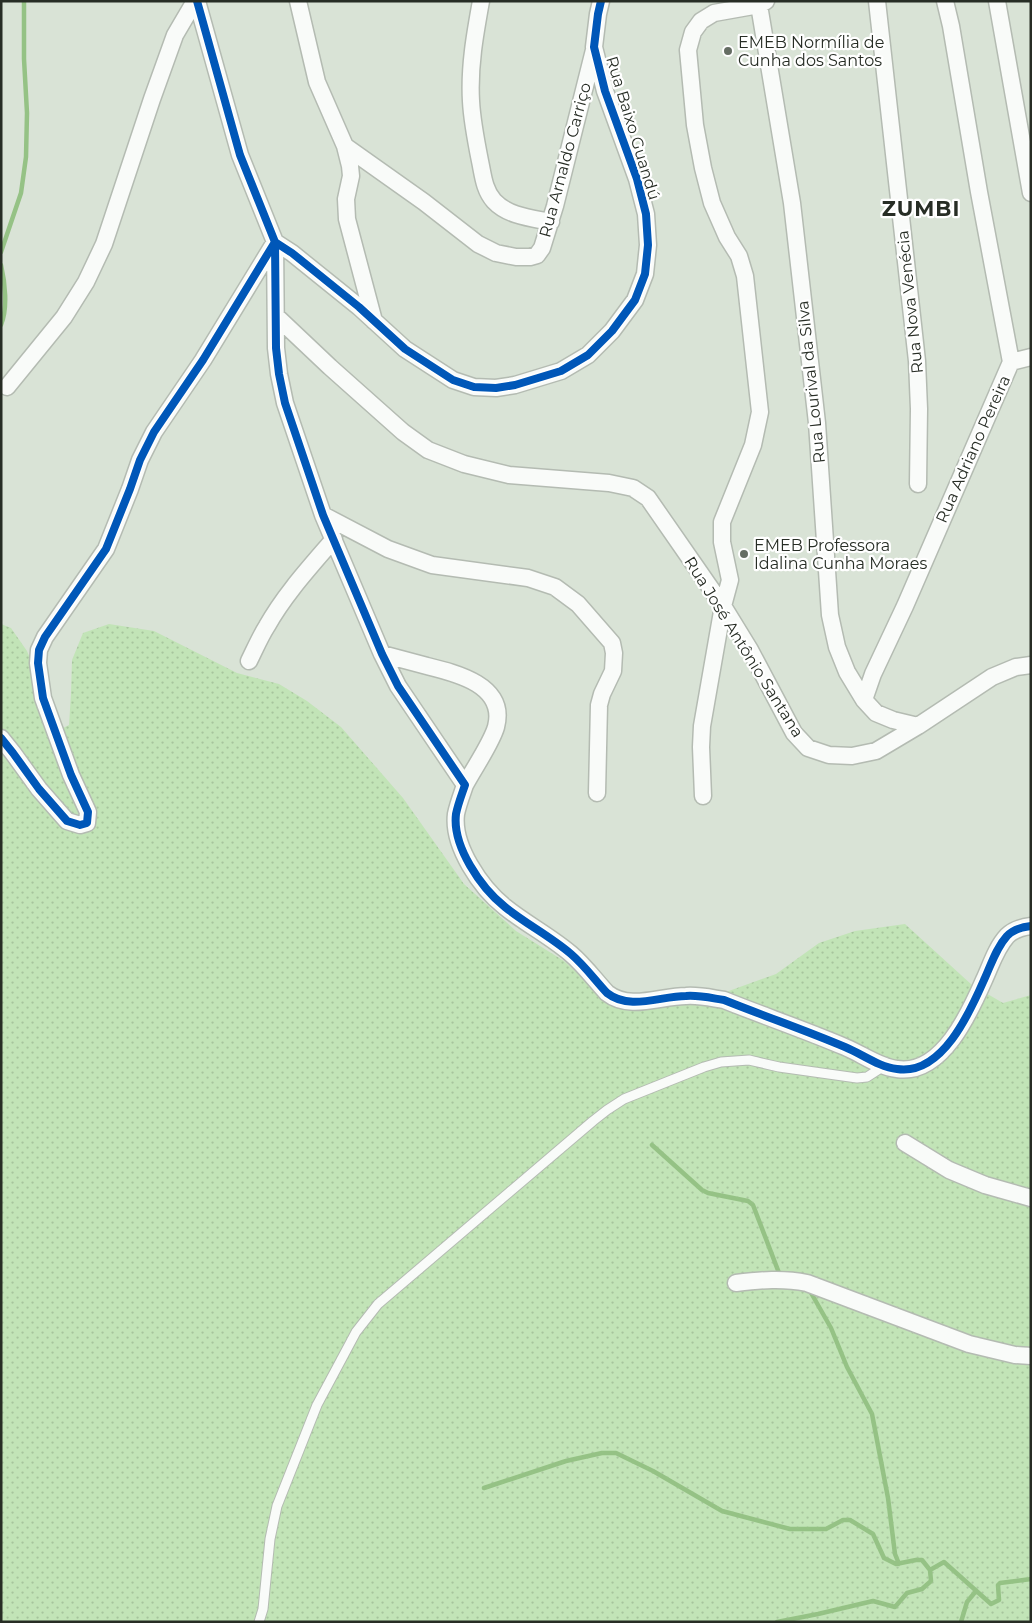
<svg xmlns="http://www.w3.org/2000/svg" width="1032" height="1623" font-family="Montserrat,sans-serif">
  <defs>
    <pattern id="grass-dots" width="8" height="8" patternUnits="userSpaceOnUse" patternTransform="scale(1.25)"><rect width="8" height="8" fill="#c2e4b7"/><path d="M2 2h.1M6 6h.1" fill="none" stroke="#a7c49d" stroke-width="1.8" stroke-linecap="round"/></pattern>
  </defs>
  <rect width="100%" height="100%" fill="#d9e3d6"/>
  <path fill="url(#grass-dots)" d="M1,624l10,4 16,23 32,79 10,-5 2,-31 1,-34 11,-27 26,-9 45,7 83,42 42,11 28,17 34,26 62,71 61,86 52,47 48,30 49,45 72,-14h41l50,-18 43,-31 36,-12 50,-7 67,61 31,18 28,-8v627h-1030z"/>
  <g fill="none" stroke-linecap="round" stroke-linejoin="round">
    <path stroke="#95c285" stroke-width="4.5" d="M1,252l20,-59 5,-36 1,-44 -3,-54v-58
      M1,265c4,17 7,43 0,60
      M652,1145l50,45 6,3 40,8 5,4 26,68
      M810,1291l21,37 16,39 25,47 16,84 7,56 4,10
      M484,1488l82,-27 36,-8h14l37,18 69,40 68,18h36l17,-9h7l23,14 11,24 12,6 20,-4h6l8,10 1,11 -9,8 -15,4 -12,14 -22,-6 -55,13 -41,8
      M930,1570l14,-8 47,42 8,-4 -1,-15 2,-2 31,-4
      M961,1622l6,-20 9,-11"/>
    <defs>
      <path id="lane" d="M259,1622l4,-13 7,-70 7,-33 40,-101 39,-73 22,-28 215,-183 14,-11 17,-11 80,-32 17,-5 28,-2 30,7 78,11 10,-1 17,-11"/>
      <path id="street" d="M197,1l43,154 35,87 1,106 3,26 6,29 38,112 59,139 16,32 67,99c-3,9 -7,19 -9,29 -4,32 25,74 49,93 21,17 45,29 66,47 13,11 24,26 36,39 23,18 53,3 79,3 13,-1 25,2 38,4 40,16 81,30 121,47 17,7 34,20 52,22 45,7 73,-57 87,-89 7,-15 12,-32 23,-44 7,-7 15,-9 24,-10
        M298,1l19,81 28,64 5,20 1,10 -5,23 1,20 27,102
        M481,1c-6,33 -12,66 -10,100 1,20 5,40 9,60 3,14 4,29 14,40 14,15 37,17 57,21
        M877,1l40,360 2,48 -1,75
        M945,1l6,25 28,166 32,170
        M997,1l34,192
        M759,5l33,198 25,220 13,192 7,32 10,25 17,28 12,13 17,7 25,6
        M345,146l79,56 54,42 18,9 20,4h14l7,-2 5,-7 13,-42 39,-156
        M276,316l54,51 73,65 25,18 36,14 45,11 100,8 24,5 15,10 75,108 27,44 44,83 14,15 21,7 23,1 24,-5 42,-25 74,-49 24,-10 15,-2
        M1011,362l20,-5
        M7,387l57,-70 22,-35 18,-38 48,-145 23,-64 20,-34
        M323,515l65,34 44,16 96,13 27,9 23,17 34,39 2,10 -1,18 -11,23 -3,11 -2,88
        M382,654c15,4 30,8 45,12 29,7 80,19 69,61 -5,17 -22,41 -31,58
        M249,661c6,-12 11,-24 18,-35 18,-32 43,-59 67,-87
        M864,700l9,-26 32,-68 106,-244
        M1,738l12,15 26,36 28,32 13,4 7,-2 1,-11 -17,-37 -28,-77 -5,-35 1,-13 6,-13 61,-88 24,-60 10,-29 14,-28 49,-72 72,-118 17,11 67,54 46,42 48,31 21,7 22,1 19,-3 46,-14 27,-16 24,-24 23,-31 10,-26 3,-29 -2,-31 -9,-35 -32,-88 -11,-44 4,-33 3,-13
        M703,796l-2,-49 1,-21 21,-120 7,-26 -8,-38v-20l31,-77 7,-33 -15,-136 -6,-20 -12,-19 -15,-34 -9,-35 -8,-43 -7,-75 5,-18 8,-11 13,-8 45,-8 7,-4
        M905,1143l44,27 36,15 46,13
        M736,1283c25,-3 47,-5 71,0l162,61 46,11 16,1"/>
    </defs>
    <use href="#lane" stroke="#b4bbb2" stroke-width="11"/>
    <use href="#street" stroke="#b4bbb2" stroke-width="19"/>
    <use href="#lane" stroke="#f9fbf9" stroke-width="9"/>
    <use href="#street" stroke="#f9fbf9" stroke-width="16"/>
    <defs>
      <path id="cycleway" d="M197,1l43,154 35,87 1,106 3,26 6,29 38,112 59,139 16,32 67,99c-3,9 -7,19 -9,29 -4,32 25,74 49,93 21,17 45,29 66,47 13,11 24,26 36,39 23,18 53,3 79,3 13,-1 25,2 38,4 40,16 81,30 121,47 17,7 34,20 52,22 45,7 73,-57 87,-89 7,-15 12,-32 23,-44 7,-7 15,-9 24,-10
        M1,738l12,15 26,36 28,32 13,4 7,-2 1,-11 -17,-37 -28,-77 -5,-35 1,-13 6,-13 61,-88 24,-60 10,-29 14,-28 49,-72 72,-118 17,11 67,54 46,42 48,31 21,7 22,1 19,-3 46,-14 27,-16 24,-24 23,-31 10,-26 3,-29 -2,-31 -9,-35 -32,-88 -11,-44 4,-33 3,-13"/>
    </defs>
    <use href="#cycleway" stroke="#fff" stroke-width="11"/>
    <use href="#cycleway" stroke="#0057b8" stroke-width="8"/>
  </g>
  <g fill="#656d63" stroke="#fff" stroke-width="2">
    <circle cx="728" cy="51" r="5"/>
    <circle cx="744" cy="554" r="5"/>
  </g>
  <g text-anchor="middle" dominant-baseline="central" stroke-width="4.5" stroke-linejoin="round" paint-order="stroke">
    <g font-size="16" fill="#272d25" stroke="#fff" text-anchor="start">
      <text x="738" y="42">EMEB Normília de<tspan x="738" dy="18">Cunha dos Santos</tspan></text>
      <text x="754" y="545">EMEB Professora<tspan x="754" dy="18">Idalina Cunha Moraes</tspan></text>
    </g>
    <g font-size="16" fill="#272d25" stroke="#fff">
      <text transform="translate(633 128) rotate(73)">Rua Baixo Guandú</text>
      <text transform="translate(565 160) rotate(-75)">Rua Arnaldo Carriço</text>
      <text transform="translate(910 302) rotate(-96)">Rua Nova Venécia</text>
      <text transform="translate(811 382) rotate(-96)">Rua Lourival da Silva</text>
      <text transform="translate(973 449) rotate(-66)">Rua Adriano Pereira</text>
      <text transform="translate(744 647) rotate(58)">Rua José Antônio Santana</text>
    </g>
    <g font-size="21" font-weight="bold" letter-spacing="1" fill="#272d25" stroke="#fff">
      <text x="921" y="208">ZUMBI</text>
    </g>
  </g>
  <rect width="1032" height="1623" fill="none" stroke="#272d25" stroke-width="5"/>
</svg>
